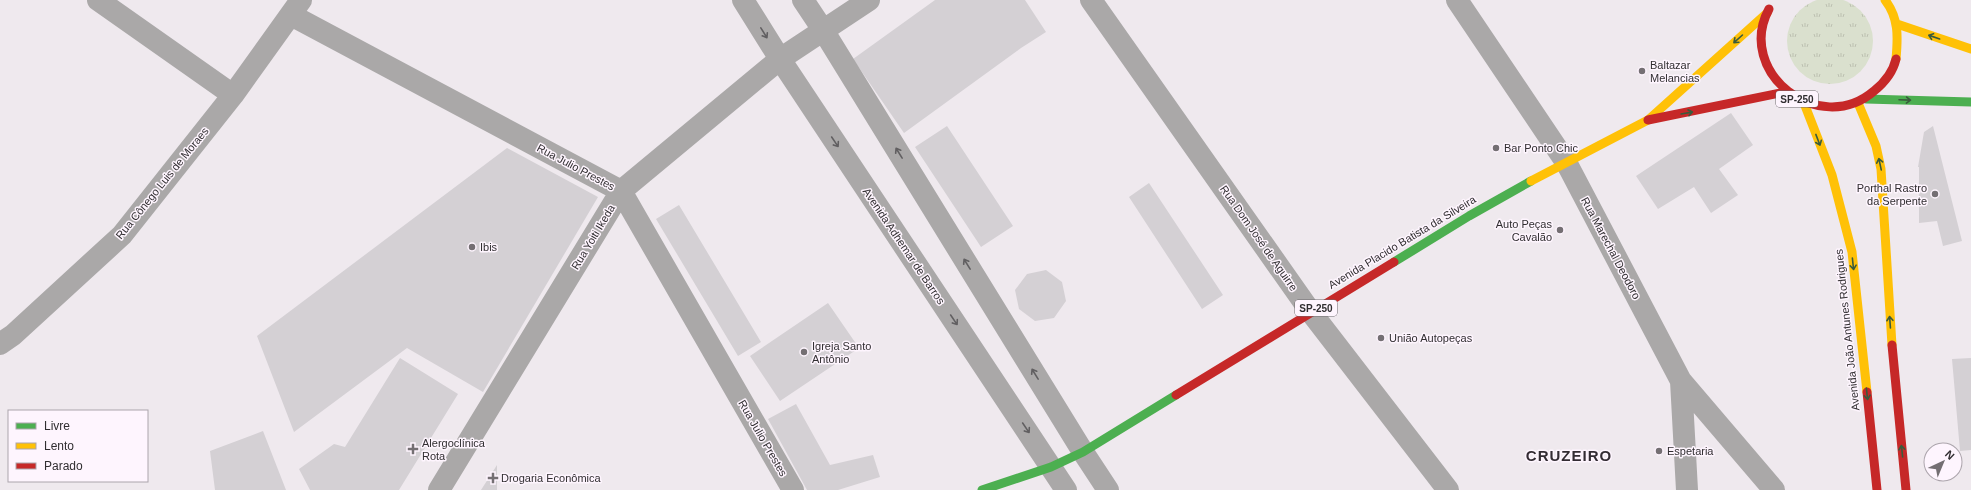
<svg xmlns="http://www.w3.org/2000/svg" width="1971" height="490" font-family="Helvetica,sans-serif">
  <defs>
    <pattern id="grass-tufts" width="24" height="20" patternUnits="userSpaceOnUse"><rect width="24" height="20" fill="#dae0ce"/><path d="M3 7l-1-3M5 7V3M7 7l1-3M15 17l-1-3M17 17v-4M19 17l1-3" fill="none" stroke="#bcc0b1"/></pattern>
  </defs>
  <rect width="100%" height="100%" fill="#efe9ee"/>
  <path fill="url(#grass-tufts)" d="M1787 41a43 43 0 1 1 86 0a43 43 0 1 1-86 0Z"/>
  <path fill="#d4d0d4" d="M935,0h90l21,32 -25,16 -117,85 -51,-74z
    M1731,113l22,32 -34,24 19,26 -27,18 -17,-26 -36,22 -22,-33z
    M947,126l66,100 -32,21 -66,-100z
    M1933,126l29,115 -19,5 -6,-25 -18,2v-56h-1l6,-35z
    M507,148l91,49 -115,195 -76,-44 -113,84 -37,-96z
    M1149,183l74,112 -21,14 -73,-112z
    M679,205l82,137 -23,14 -82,-137z
    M1046,270l16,12 4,19 -12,17 -19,3 -16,-12 -4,-19 12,-16z
    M828,303l31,45 -79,53 -30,-45z
    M400,358l58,36 -59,96h-89l-11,-21 35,-25 11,3z
    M1971,358v92l-11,1 -8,-92z
    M796,404l34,61 43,-10 7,22 -42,13h-31l-39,-71z
    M263,431l23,59h-71l-5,-39z
    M497,465v25h-16z"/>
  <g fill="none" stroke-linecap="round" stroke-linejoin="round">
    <path stroke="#aaa8a8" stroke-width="22" d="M98,0l135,95
      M743,0l37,59 286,431
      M803,0l20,30 260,422 25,38
      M1091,0l219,311 138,179
      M1457,0l109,162 115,219 93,109
      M291,15l330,176 172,299
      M0,344l13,-9 109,-100 111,-140 68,-95
      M1681,381l6,109
      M439,490l182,-299 159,-132 89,-59"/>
    <path stroke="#4caf50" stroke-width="9" d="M1866,99l105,3
      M1394,262l75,-46 62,-35
      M982,490l69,-23 32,-15 93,-57"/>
    <path stroke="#ffc107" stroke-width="9" d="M1885,0c14,18 13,37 11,59
      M1897,24l74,25
      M1804,103l28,72 20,77 15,140
      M1858,103l18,43 5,23 11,176
      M1531,181l117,-61 119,-107"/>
    <path stroke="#c62828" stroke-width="9" d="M1769,9c-34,63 50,129 105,82 10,-8 19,-19 22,-32
      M1648,120l137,-28
      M1892,345l14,145
      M1867,392l10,98
      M1176,395l218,-133"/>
  </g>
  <defs><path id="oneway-shaft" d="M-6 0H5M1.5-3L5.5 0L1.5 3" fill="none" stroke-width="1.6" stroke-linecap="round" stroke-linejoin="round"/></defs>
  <g stroke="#615f61">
    <use href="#oneway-shaft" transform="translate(764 33) rotate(58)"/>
    <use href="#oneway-shaft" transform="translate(835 142) rotate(56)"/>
    <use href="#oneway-shaft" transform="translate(899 153) rotate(-122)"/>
    <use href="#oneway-shaft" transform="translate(967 264) rotate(-122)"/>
    <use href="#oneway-shaft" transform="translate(954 320) rotate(56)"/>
    <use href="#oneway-shaft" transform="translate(1035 374) rotate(-122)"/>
    <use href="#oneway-shaft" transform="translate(1026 428) rotate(56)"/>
  </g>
  <g stroke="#3a5b3c">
    <use href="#oneway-shaft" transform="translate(1934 37) rotate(-161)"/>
    <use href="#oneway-shaft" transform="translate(1738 39) rotate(138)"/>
    <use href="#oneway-shaft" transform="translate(1905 100) rotate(2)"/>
    <use href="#oneway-shaft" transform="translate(1687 113) rotate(-10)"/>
    <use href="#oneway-shaft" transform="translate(1818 140) rotate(69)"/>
    <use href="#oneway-shaft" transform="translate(1880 164) rotate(-102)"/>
    <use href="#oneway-shaft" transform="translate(1853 264) rotate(84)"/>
    <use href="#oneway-shaft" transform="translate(1890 322) rotate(-94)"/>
    <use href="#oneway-shaft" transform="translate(1867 394) rotate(84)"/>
    <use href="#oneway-shaft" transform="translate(1902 451) rotate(-96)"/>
  </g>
  <g fill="#746f73" stroke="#fef5fe" stroke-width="1.5">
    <circle cx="1642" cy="71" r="4"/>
    <circle cx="1496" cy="148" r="4"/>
    <circle cx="1935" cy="194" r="4"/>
    <circle cx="1560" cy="230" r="4"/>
    <circle cx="472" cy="247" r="4"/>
    <circle cx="1381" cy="338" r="4"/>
    <circle cx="804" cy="352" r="4"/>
    <path d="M411 443h4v4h4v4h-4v4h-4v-4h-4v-4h4z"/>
    <circle cx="1659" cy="451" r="4"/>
    <path d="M491 472h4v4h4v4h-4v4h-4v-4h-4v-4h4z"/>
  </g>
  <g text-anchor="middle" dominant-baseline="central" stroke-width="3" stroke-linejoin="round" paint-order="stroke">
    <g fill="#fef5fe" stroke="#6e6a6e" stroke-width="1">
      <rect x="1776" y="91" width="42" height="16" rx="3"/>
      <rect x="1295" y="300" width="42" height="16" rx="3"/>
    </g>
    <g font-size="10" font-weight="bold" fill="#312e31">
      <text x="1797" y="99">SP-250</text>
      <text x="1316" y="308">SP-250</text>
    </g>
    <g font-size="11" fill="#312e31" stroke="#fef5fe" text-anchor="start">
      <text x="1650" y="65">Baltazar<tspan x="1650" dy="13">Melancias</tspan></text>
      <text x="1504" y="148">Bar Ponto Chic</text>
      <text x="1927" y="188" text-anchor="end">Porthal Rastro<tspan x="1927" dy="13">da Serpente</tspan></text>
      <text x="1552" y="224" text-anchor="end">Auto Peças<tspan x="1552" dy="13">Cavalão</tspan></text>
      <text x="480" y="247">Ibis</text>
      <text x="1389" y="338">União Autopeças</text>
      <text x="812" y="346">Igreja Santo<tspan x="812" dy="13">Antônio</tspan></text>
      <text x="422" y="443">Alergoclínica<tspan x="422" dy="13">Rota</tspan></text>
      <text x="1667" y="451">Espetaria</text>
      <text x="501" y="478">Drogaria Econômica</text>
    </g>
    <g font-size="11" fill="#312e31" stroke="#fef5fe">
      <text transform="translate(576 167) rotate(28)">Rua Julio Prestes</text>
      <text transform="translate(162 183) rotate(-51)">Rua Cônego Luis de Moraes</text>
      <text transform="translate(593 237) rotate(-59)">Rua Yoiti Ikeda</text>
      <text transform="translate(1259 238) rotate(55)">Rua Dom José de Aguirre</text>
      <text transform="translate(1402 242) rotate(-31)">Avenida Placido Batista da Silveira</text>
      <text transform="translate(904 246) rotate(56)">Avenida Adhemar de Barros</text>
      <text transform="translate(1611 248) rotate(62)">Rua Marechal Deodoro</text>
      <text transform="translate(1847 330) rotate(-96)">Avenida João Antunes Rodrigues</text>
      <text transform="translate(763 438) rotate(60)">Rua Julio Prestes</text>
    </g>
    <g font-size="15" font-weight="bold" letter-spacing="1" fill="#332c33" stroke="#fef5fe">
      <text x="1569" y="455">CRUZEIRO</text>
    </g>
  </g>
  <rect x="8" y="410" width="140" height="72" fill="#fef5fe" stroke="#aca5ac"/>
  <rect x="16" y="423" width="20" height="6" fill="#4caf50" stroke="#aca5ac"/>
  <text x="44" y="430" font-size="12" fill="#312e31">Livre</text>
  <rect x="16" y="443" width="20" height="6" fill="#ffc107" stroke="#aca5ac"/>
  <text x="44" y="450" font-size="12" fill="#312e31">Lento</text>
  <rect x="16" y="463" width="20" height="6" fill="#c62828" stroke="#aca5ac"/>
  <text x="44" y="470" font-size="12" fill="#312e31">Parado</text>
  <g transform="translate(1943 462) rotate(44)"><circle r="19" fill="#fef5fe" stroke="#aca5ac"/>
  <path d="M0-3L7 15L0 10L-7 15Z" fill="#746f73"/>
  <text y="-6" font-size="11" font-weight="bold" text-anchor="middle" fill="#312e31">N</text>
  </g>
</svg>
